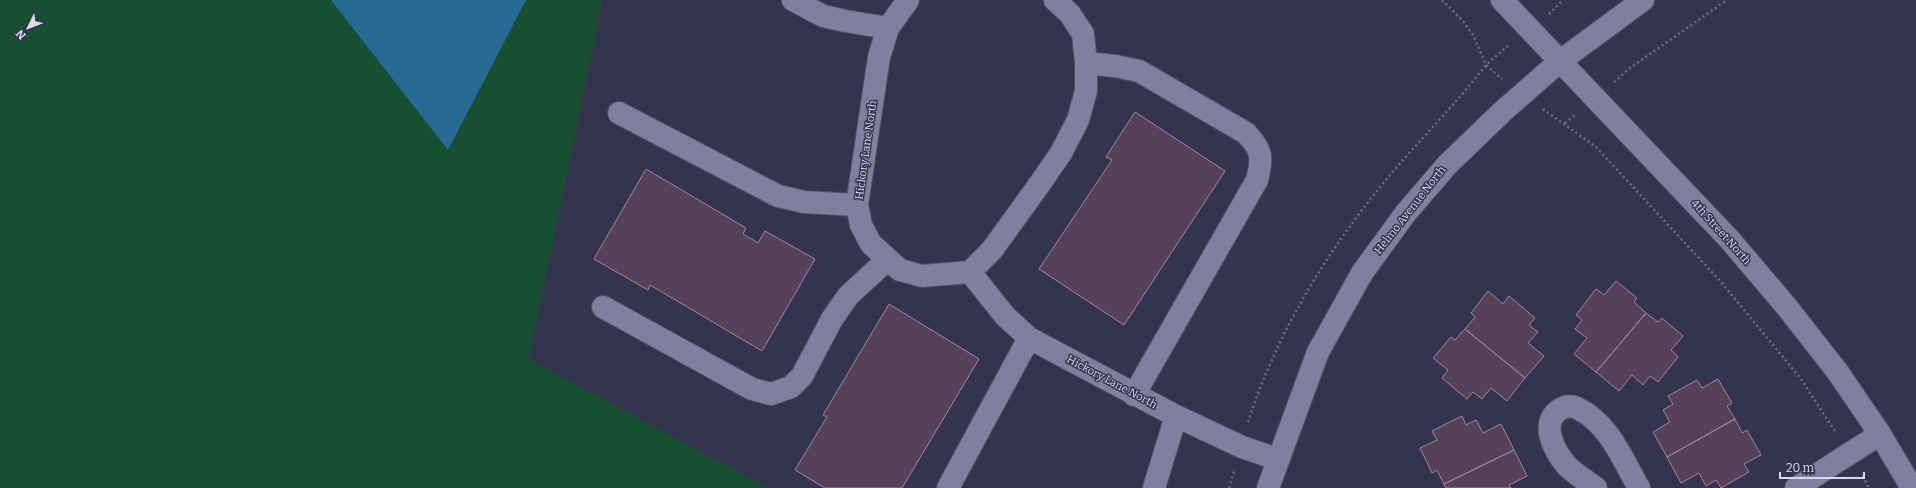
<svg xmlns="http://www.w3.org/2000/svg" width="1916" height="488" font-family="Bitter,serif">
  <rect width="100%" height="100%" fill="#35344f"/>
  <path fill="#194f31" d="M0,0h603l-74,359 240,129h-769z"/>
  <path fill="#276b95" d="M331,0h195l-78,150z"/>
  <path fill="#564158" stroke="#9e87a1" d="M1135,112l90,59 -101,154 -85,-56 73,-109 -6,-3z
    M646,169l100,59 -3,6 15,9 7,-12 50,28 -53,92 -112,-66 -2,5 -54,-31z
    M1616,281l21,17 -3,4 12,11 -50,59 -22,-18 13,-16 -12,-9 7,-9 -6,-5 20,-26 8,6z
    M1488,291l15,13 6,-8 26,22 -6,7 9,7 -10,11 16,13 -19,22 -60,-49 10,-12 -4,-4z
    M889,304l90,55 -77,129h-77l-30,-18 32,-53 -4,-2z
    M1646,313l12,9 4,-4 21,18 -12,14 7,7 -20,25 -8,-6 -7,9 -11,-10 -13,16 -23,-19z
    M1465,329l60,49 -18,23 -16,-13 -9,11 -9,-7 -6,7 -25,-21 6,-8 -15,-12 18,-21 4,3z
    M1718,379l14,24 -5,3 8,13 -68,38 -14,-25 17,-10 -7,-12 10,-6 -5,-8 29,-16 5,8z
    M1462,416l4,9 10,-5 7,13 18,-9 13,26 -70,34 -7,-14 -5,3 -12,-25 17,-8 -5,-9z
    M1735,419l7,14 5,-3 14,25 -17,9 5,8 -28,16 -5,-8 -10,6 -7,-13 -18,10 -14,-26z
    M1514,450l13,26 -18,9 2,3h-65l-2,-4z"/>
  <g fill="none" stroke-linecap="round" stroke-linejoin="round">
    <defs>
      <path id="minor" d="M793,0l30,16 22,5 43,7
        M908,0l-20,28 -9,29 -22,148 4,20 10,19 29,26 22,6 48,-4 22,-22 47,-65 22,-32 17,-33 8,-29v-28l-3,-29 -13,-20 -15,-14
        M1502,0l228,240 56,66 51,65 43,63 32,54
        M1086,63l29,3 24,5 107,62c16,17 17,24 11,47l-123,215
        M619,113l159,83 26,6 53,3
        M970,272l35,44 24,22 147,78 66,31 35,12
        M603,307l149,82 19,5 20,-7 11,-11 30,-57 16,-23 39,-36
        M948,488l81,-150
        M1154,488l22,-72
        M1268,488l50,-136 44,-79 43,-59 42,-49 55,-53 57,-50 84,-62
        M1596,488c-9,-7 -21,-14 -29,-22 -12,-14 -28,-42 -8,-56 6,-4 13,-5 20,-1 30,15 44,51 60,79
        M1796,488l84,-54"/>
    </defs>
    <use href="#minor" stroke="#525168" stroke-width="24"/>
    <path stroke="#6c6b83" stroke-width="2.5" stroke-dasharray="2 3" stroke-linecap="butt" d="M1442,0l21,21 10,14 13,30 16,14
      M1549,14l14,-14
      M1614,82l16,-14 97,-68
      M1543,109l53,38 125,135 80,97 35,54
      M1565,123l10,-8
      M1248,422c27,-84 74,-163 129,-231 35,-44 75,-82 109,-126l24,-21
      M1863,476l6,12
      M1229,488l5,-17"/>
    <use href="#minor" stroke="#7f7f9e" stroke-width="22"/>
  </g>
  <g text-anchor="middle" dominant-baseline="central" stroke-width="3" stroke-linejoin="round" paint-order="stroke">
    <g font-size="11" fill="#dadbec" stroke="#35344f">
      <text transform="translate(866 150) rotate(-82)">Hickory Lane North</text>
      <text transform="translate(1410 210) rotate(-52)">Helmo Avenue North</text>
      <text transform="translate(1721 232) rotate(48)">4th Street North</text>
      <text transform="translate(1112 382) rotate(28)">Hickory Lane North</text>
    </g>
  </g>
  <g transform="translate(28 28) rotate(227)" stroke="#35344f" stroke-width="3" paint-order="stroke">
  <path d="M0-3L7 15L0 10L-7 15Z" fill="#dadbec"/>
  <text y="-6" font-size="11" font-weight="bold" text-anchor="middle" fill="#dadbec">N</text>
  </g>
  <path d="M1780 472v6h84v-6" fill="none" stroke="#dadbec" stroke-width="2"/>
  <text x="1786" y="472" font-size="12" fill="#dadbec" stroke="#35344f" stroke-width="3" paint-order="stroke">20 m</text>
</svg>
